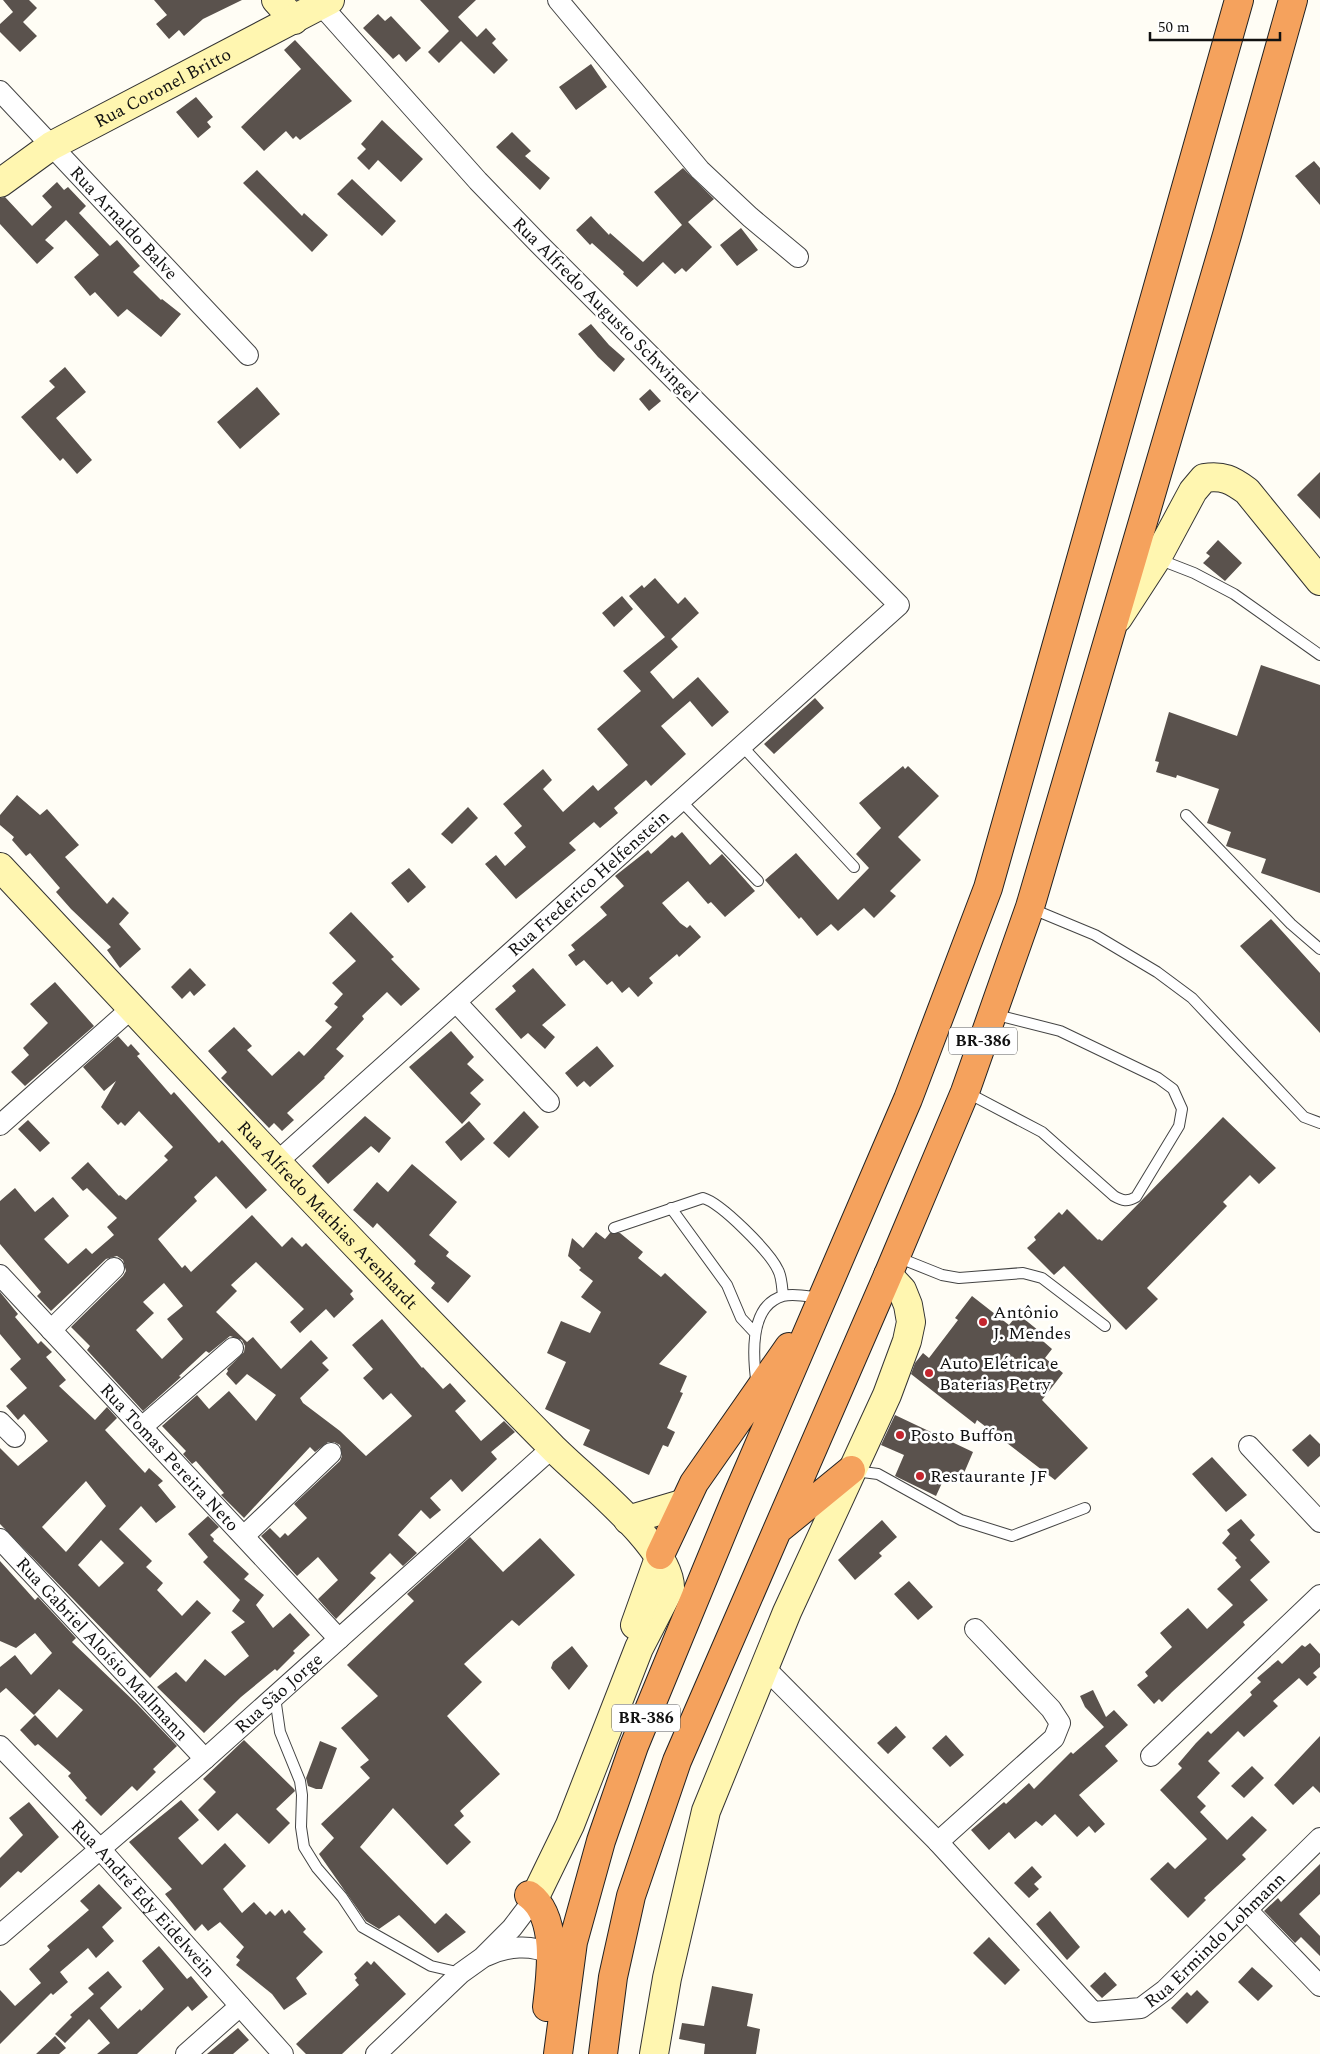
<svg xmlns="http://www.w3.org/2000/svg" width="1320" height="2054" font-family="Spectral,serif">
  <rect width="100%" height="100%" fill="#fffdf5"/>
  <path fill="#5a524d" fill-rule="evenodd" d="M3,0h26l8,8 -14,14 14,14 -17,16 -20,-20v-8l13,-12z
    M154,0h88l-39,19 -19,17 -5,-6 -10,9 -13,-15 11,-9z
    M420,0h56l-18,17 19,20 9,-9 10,11 -4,4 16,17 -14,14 -33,-33 -22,22 -11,-11 21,-21z
    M378,14l7,7 6,-5 30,32 -15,14 -7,-8 -6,5 -30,-31z
    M295,40l57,61 -52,39 -4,-4 -3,3 -7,-8 -22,20 -23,-24 60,-58 -17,-19z
    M591,64l16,23 -31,23 -17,-23z
    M196,97l17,20 -6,5 4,5 -13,11 -22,-26z
    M382,120l41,39 -22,23 -23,-22 -9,10 -12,-12 9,-9 -5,-5z
    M512,132l19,19 -6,5 25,22 -10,12 -44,-43z
    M1314,161l6,7v37l-25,-29z
    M683,168l31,31 -26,23 24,25 -26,25 -4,-4 -7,6 -12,-12 -26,25 -14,-13 1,-2 -32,-29 -2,2 -14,-15 15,-14 18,19 1,-2 33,29 39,-37 -28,-33z
    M257,170l45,46 2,-3 24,22 -16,17 -69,-69z
    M352,179l44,42 -14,15 -45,-42z
    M57,182l7,8 4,-3 18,19 -7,7 31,33 7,-6 23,26 -7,6 28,28 1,-1 19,15 -20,23 -34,-28 -9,8 -23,-25 -5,4 -16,-19 25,-22 -33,-35 -21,20 9,8 -17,16 -37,-40v-26l5,-1 27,29 20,-19 -10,-11z
    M741,228l17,22 -21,16 -17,-21z
    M591,324l18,21 16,14 -11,13 -16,-15 -20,-23z
    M65,367l21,25 -30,26 36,42 -15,14 -14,-16 -3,3 -39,-44 34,-30 -6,-6z
    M257,387l23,27 -40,35 -23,-27z
    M650,389l11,12 -12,10 -10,-12z
    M1320,472v47l-23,-24z
    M1218,540l24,23 -17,18 -22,-18 7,-7 -4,-3z
    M655,578l23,26 7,-7 14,16 -28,26 7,8 -28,25 23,27 25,-22 31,35 -17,15 -22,-26 -29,25 25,28 -35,32 -5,-6 -32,28 4,5 -18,15 -6,-6 -25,21 7,7 -60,49 -31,-35 11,-9 9,11 21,-19 -12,-14 8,-7 -19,-22 40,-35 9,11 -9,9 20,23 30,-27 5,6 30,-26 -31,-36 44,-38 -18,-20 42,-34 -36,-41 13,-11 2,3z
    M622,596l11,13 -19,18 -12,-14z
    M1261,665l59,20v208l-59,-20 5,-14 -40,-13 5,-14 -24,-9 12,-34 -42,-14 -1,3 -20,-6 3,-10 -4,-1 14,-49 68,24z
    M815,698l9,10 -50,46 -10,-10z
    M903,766l2,3 3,-3 31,30 -41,41 23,23 -31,31 6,5 -22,22 -10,-10 -26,23 -7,-7 -14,12 -16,-19 -2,2 -34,-39 31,-27 42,47 31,-32 -13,-14 25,-26 -22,-25z
    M17,795l23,20 7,-6 32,36 -14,12 42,47 6,-7 16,16 -10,11 22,25 -21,19 -13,-18 4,-3 -40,-38 -15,-17 4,-4 -30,-35 -4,3 -14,-16 2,-3 -14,-12v-10z
    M468,807l10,11 -26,26 -11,-10z
    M682,832l28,33 12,-11 33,37 -30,26 -14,-15 -3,2 -20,-23 -26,22 18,20 7,5 3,-3 11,12 -22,20 -2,-3 -28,24 4,5 -15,14 -9,-10 -7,6 -10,-12 -5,4 -23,-25 -8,6 -8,-11 7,-5 -4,-5 36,-30 -7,-8 24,-21 -9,-10 33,-26 3,4 21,-19 3,3z
    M409,868l17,19 -18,16 -17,-20z
    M351,912l43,45 -3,2 29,30 -19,17 -14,-14 -25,24 2,3 -28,30 8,7 -20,21 1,1 -38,35 7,7 -12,11 -8,-8 -5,5 -48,-50 6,-6 -19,-21 26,-24 18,19 -5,4 25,26 27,-25 5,5 28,-29 -7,-6 13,-14 -4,-3 9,-10 -11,-11 24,-22 -27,-28z
    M1271,919l49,54v60l-80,-87z
    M190,968l16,17 -12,11 -4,-5 -8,8 -11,-12z
    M533,968l33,37 -24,20 13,12 -10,12 -17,-16 -7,6 -26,-30 21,-18 -4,-5z
    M55,982l39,44 -69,60 -14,-14 18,-17 -6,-7 25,-25 -18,-19z
    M451,1031l23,26 -7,7 17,16 -14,13 11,11 -19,20 -53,-57z
    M118,1036l10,11 3,-3 9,10 -3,2 34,39 3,-3 45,51 3,-3 45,50 -21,19 -30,-33 -22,21 3,4 -39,38 24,29 3,-3 6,7 61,-57 30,32 10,-10 10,10 4,-4 47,48 -3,3 4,5 -20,19 -8,-9 -26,24 -10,-11 14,-13 -48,-47 -25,23 6,6 -21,21 31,30 6,-5 28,32 30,-29 17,18 -6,5 7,7 -29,28 3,5 37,28 26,25 46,-40 -21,-23 -8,7 -20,-22 10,-9 -21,-24 30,-26 40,49 1,-1 20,22 7,-6 16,18 -11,10 26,30 23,-20 11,11 -24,20 6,7 -35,33 -11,-13 -21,19 11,12 -11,9 -9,-9 -23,25 19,18 -14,13 -13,-13 -20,20 6,5 -40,41 -18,-20 20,-19 -20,-23 -21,19 -36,-40 9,-8 10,10 5,-5 3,3 19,-18 -13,-14 46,-43 2,-5 -2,-11 -6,-3h-6l-13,10 -5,-5 -66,71 -23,-23 3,-2 -28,-32 -4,3 -9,-10 3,-3 -24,-25 35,-31 12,14 20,-18 27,30 20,-26 -29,-21 -11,11 -10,-11 2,-3 -1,-2 17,-17 1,-6 -3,-6 -12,-4 -21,17 -3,-2 -27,25 2,1 -38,34 -56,-61 3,-4 -19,-19 52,-51 3,-5 -3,-11 -6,-4 -11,3 -55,52 -14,-15 4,-4 -41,-48v-43l15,-13 20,24 18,-15 16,19 -25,23 24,25 18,-16 6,6 22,-19 -7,-8 10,-9 -30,-30 -4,3 -12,-13 17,-16 31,34 1,-1 6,5 42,-40 -4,-4 9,-9 -34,-36 -14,15 -4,-4 -3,3 -17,-18 15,-26 -12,10 -21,-24zM164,1283l19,23 -16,13 16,20 -21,20 -26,-29 18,-17 -11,-11z
    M597,1046l17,20 -24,21 -6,-6 -7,6 -12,-14z
    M524,1111l15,16 -30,31 -16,-15z
    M365,1116l26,22 -12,15 -8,-7 -43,38 -16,-18z
    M1223,1117l53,51 -17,16 -9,-9 -27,27 4,4 -80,82 11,11 -32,31 -62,-64 -10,9 -27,-27 9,-8 -2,-3 25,-25 3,3 5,-6 31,31 1,-1 3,2z
    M28,1120l22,23 -10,9 -22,-23z
    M469,1121l16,18 -24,22 -16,-19z
    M412,1164l45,38 -28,33 20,17 -3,4 25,20 -23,27 -17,-15 4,-5 -21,-19 2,-3 -39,-38 -4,5 -20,-18 24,-28 11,10z
    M596,1232l9,7 5,-6h10l23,19 -5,6 23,19 4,-4 42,39 -48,52 28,12 -7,16 3,1 -16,35 8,4 -7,15 -5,-2 -14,30 -66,-30 7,-15 -45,-21 21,-47 -19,-9 14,-32 29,12 11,-21 -20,-15 12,-16 -14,-11 2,-2 -13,-12 4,-18 11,10z
    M0,1292l18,22 -3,3 23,27 3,-3 11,11 -6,5 20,23 -7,6 36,34 12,-13 10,11 -12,12 40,43 4,-5 14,13 -5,4 18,22 -20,16 -15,-17 -22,23 33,32 -6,6 17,16 -6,7 25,26 15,-16 14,13 -61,65 -150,-154v-76l18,18 30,-25 -24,-27 -6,6 -12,-14 21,-18 -17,-19 11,-10 -21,-25zM86,1481l20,25 -40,46 -24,-25zM101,1540l23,23 -25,24 -21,-22z
    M972,1296l37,29 9,-11 21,17 -3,4 16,14 -7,9 18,15 -21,27 46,48 -33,32 -78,-60 -2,4 -64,-50 4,-11 8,-10 6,5 29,-38 -3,-2z
    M895,1415l78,37 -12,28 -15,-6 -10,22 -41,-20 9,-21 -23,-10z
    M1310,1434l10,10v12l-12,11 -16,-17z
    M1212,1457l35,38 -21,17 -34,-38z
    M208,1516l11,11 -9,8 4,4 -1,2 36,33 -5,5 20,16 -8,10 17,23 17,-15 20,22 -17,16 2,2 -18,18 -2,-2 -34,28 -37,36 -47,-46 19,-15 10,10 19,-23 20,17 24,-20 -18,-24 14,-10 -13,-11 8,-11 -37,-38 5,-5 -20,-23z
    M1241,1519l14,16 -5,5 20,22 -20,18 18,20 -25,22 2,3 -73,67 -10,10 -3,-3 -5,5 -17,-19 11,-9 -3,-4 27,-25 -12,-14 28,-25 19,21 26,-24 -16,-16 24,-22 -6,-7 2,-2 -15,-15 8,-9 -3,-4z
    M882,1520l15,17 -18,16 3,3 -27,24 -17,-20z
    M470,1537l33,35 37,-34 35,37 -56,51 -7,-6 -48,44 18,18 -35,34 53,58 -40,37 4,5 -10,9 17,17 -24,23 -54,-57 -33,39 75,77 11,-11 20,19 -28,21 -39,-38 -20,14 -13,-8 -47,-67 15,-16 -13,-14 49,-46 -10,-11 9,-7 -28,-32 37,-32 -31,-31 67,-64 -7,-7z
    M0,1561l35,39 3,-3 38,41 -4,4 65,62 40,42 -24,23 3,3 -19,19 -5,-5 -31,30 -16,-16 2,-2 -19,-22 3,-3 -33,-29 -3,2 -15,-16 15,-15 22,23 26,-28 -24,-21 -25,26 -28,-27 -6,5v-26l15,-12 16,20 21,-22 -17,-20 -19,15 -16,-7z
    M909,1581l24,26 -15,13 -24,-26z
    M1310,1643l10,11v13l-7,6 4,4 -10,9 -8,-8 -26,23 5,5 -34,31 -6,-6 -30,30 12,12 -23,24 9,9 -6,6 27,28 25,-24 15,14 -25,25 4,4 -42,39 2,2 -18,18 -38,-39 18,-17 7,7 32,-30 -47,-49 22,-22 -4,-4 18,-21 12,-12 3,3 41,-39 -2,-3 11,-10 -4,-4 21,-18 4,4 20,-19 3,2z
    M572,1646l16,20 -19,24 -18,-22 2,-6z
    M1093,1690l13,27 8,-7 14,15 -23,21 13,15 -39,34 26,29 -10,9 -6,-7 -12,11 -22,-23 -13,12 -6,-5 -21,18 -6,-7 -20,18 -18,-20 33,-28 2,2 23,-21 5,6 37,-37 2,2 31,-27 -19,-20 -5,-11z
    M896,1726l10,11 -18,17 -11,-11z
    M946,1735l18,20 -14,12 -18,-19z
    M1320,1736v57l-7,-7 -20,19 -19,-20z
    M244,1740l50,49 1,2 -19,18 14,14 -21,21 -32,-31 -19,18 -20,-21 18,-18 -13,-13z
    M320,1741l17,7 -15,41h-6l-8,-3 -2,-8z
    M1252,1766l12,12 -20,20 -13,-12z
    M181,1800l18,20 -21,18 24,27 23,-22 21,23 -23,23 19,24 12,-11 12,13 4,-4 5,5 7,-7 3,5 4,-4 17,19 -3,3 20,20 -27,26 11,16 -23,16 -12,-16 -36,-29 4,-5 -4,-3 8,-10 -24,-25 -12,9 -6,-7 -7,7 -30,-37 7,-5 -43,-47z
    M29,1802l30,35 -38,36 -3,-2 -18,17v-30l23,-23 -14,-17z
    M1320,1864v30l-21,20 21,22v20l-19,-19 -6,6 -31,-32 14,-13 3,4z
    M1032,1866l10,11 -8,7 5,5 -10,9 -15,-15z
    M99,1884l23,24 -20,19 12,14 -18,17 -8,-10 -28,24 8,10 -15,13 -2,-2 -51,51v-54l15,16 26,-23 -12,-14 21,-19 -3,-4 42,-36 -9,-9z
    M1050,1911l30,36 -13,13 -31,-36z
    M989,1937l31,33 -15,15 -32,-32z
    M159,1946l28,33 4,-3 17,21 -16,14 -4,-5 -51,48h-40l13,-11 -21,-24 -24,24 -10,-9 17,-17 -2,-2 24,-21 -6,-6 20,-17 14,16 -22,21 18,21 22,-20 1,2 23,-22 -22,-28z
    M367,1961l4,4 3,-4 32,33 -64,60h-36l-10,-10 63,-59 -4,-5 2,-2 -3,-4z
    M1252,1967l21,19 -15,15 -20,-19z
    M1105,1972l12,13 -15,13 -12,-12z
    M712,1986l41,8 -6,32 13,3 -4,25h-52l1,-10 -26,-5 3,-16 22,3z
    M1197,1990l12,12 -22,22 -16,-16 16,-16 4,4z
    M238,2028l11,12 -16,14h-26z
    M55,2036l11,12 -7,6h-23z"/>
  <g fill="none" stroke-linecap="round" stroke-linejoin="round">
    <defs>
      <path id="lane" d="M1158,559l36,14 40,21 86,61
        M742,746l112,121
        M681,801l77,80
        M1186,815l105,109 29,25
        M1030,908l65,27 62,37 35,26 112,119 16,6
        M966,1092l76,40 72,64c9,5 13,6 22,1l43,-71 3,-17 -9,-20 -15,-11 -98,-47 -67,-17
        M671,1208l56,77 14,33 14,15
        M614,1228l89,-30c18,5 67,54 75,72 4,7 4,18 5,26
        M897,1257l45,18 17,3 64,-5 19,5 63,48
        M757,1386c-4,-27 -9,-80 26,-90 12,-3 27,1 39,2
        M855,1471l23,3 83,46 51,16 73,-28
        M275,1697l5,35 20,49 2,14 -1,32 3,20 13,21 25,29 20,30 69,39 30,7"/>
      <g id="street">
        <path d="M558,0l142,170 50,47 48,40"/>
        <path id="s1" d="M0,91l248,264"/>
        <path d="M456,1002l93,100"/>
        <path d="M0,1125l132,-117"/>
        <path id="s2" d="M277,1162l622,-557 -361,-362 -60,-62 -157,-176"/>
        <path id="s3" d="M0,1275l339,364"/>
        <path d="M51,1330l63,-62"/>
        <path d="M0,1422l15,15"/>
        <path d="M142,1427l91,-79"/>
        <path d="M1249,1446l71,76"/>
        <path d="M244,1536l87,-83"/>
        <path id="s4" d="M0,1539l205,220"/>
        <path id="s5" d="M765,1668l173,174 155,170 48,-4 24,-18 155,-152"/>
        <path id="s6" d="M0,1746l101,104 182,204"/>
        <path d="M1151,1756l169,-161"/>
        <path d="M938,1842l116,-104 6,-15 -9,-14 -76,-80"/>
        <path d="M1247,1910l73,76"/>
        <path id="s7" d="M0,1935l205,-176 347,-311"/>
        <path d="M486,1956c21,-10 45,-12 65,-2"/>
        <path d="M186,2054l54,-48"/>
        <path d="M376,2054l85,-81 21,-15 30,-30 22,-29"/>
      </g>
      <g id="secondary">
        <path d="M276,0l18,20"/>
        <path id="s8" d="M0,183l51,-37 279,-146"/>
        <path d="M1118,618l39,-60 36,-67 11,-13c19,-3 28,2 43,13l73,90"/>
        <path id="s9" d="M0,867c182,195 364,390 551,579 30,31 120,100 119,142l-31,60 -69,177 -36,74"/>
        <path d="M628,1520l54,-16"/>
        <path d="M635,1625l25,-70"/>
        <path d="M654,2054l13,-76 39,-167 81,-199 100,-217 20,-54 4,-19 -3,-17 -6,-15 -14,-15"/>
      </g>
      <path id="highway" d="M780,1528l71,-58
        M660,1555l34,-72 95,-136
        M529,1895c30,22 22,79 18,112
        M558,2054l15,-112 28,-101 33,-95 101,-245 173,-402 80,-211 251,-888
        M603,2054l10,-77 18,-81 46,-135 211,-486 77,-183 65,-185 197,-672 66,-235"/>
    </defs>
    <use href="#lane" stroke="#444" stroke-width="12"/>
    <use href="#street" stroke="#444" stroke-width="22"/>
    <use href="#secondary" stroke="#333" stroke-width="30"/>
    <use href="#highway" stroke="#222" stroke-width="30"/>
    <use href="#lane" stroke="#fff" stroke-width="10"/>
    <use href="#street" stroke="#fff" stroke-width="20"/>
    <use href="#secondary" stroke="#fff6b0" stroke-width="28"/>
    <use href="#highway" stroke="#f5a25d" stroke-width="28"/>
  </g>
  <g fill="#c4262e" stroke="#fff" stroke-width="2">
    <circle cx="983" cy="1322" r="5"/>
    <circle cx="929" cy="1373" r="5"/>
    <circle cx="900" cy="1435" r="5"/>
    <circle cx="920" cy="1476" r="5"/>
  </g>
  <g text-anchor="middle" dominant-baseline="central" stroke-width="5" stroke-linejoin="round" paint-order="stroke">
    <g fill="#fff" stroke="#585858" stroke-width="1">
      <rect x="949" y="1027.5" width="68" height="27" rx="4"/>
      <rect x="612" y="1704.5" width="68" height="27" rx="4"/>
    </g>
    <g font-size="16" font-weight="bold" fill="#111">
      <text x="983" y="1041">BR-386</text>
      <text x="646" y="1718">BR-386</text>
    </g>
    <g font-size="18" fill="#111" stroke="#fff">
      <text stroke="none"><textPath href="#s8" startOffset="189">Rua Coronel Britto</textPath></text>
      <text stroke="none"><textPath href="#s1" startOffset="181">Rua Arnaldo Balve</textPath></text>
      <text transform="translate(605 310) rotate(45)">Rua Alfredo Augusto Schwingel</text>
      <text stroke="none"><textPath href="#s2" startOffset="418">Rua Frederico Helfenstein</textPath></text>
      <text stroke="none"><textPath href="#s9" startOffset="478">Rua Alfredo Mathias Arenhardt</textPath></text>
      <text stroke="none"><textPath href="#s3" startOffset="249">Rua Tomas Pereira Neto</textPath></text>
      <text stroke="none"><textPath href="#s4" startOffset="150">Rua Gabriel Aloísio Mallmann</textPath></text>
      <text stroke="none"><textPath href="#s7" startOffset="369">Rua São Jorge</textPath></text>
      <text stroke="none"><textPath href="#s6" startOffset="209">Rua André Edy Eidelwein</textPath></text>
      <text stroke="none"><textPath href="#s5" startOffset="624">Rua Ermindo Lohmann</textPath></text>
    </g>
    <g font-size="18" fill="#111" stroke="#fff" text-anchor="start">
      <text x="993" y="1312">Antônio<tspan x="993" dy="21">J. Mendes</tspan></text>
      <text x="939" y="1363">Auto Elétrica e<tspan x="939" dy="21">Baterias Petry</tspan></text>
      <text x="910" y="1435">Posto Buffon</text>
      <text x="930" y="1476">Restaurante JF</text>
    </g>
  </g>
  <path d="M1150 32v8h130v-8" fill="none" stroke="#111111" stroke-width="2.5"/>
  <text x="1158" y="32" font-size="15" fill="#111111" stroke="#ffffff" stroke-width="4" paint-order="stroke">50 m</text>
</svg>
